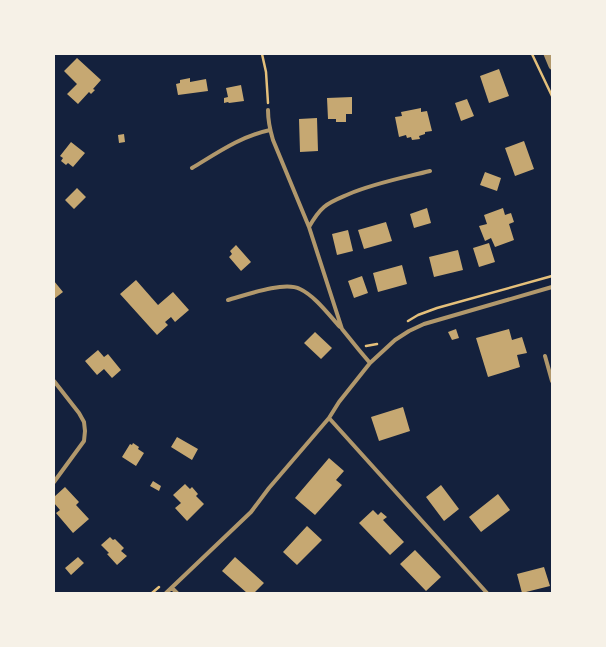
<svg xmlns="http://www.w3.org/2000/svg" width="606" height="647" font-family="Jost,sans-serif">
  <rect width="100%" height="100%" fill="#14213d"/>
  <path fill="#c6a872" d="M77,58l24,22 -8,9 2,1 -4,4 -2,-2 -11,12 -11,-10 10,-10 -13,-13z
    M499,69l10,27 -20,7 -9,-27z
    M190,78v4l16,-3 2,12 -30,4 -2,-11 4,-1v-3z
    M241,85l3,16 -15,2 -1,-1 -4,1v-5l4,-1 -2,-9z
    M352,97v17h-6v8h-10v-3h-8l-1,-21z
    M467,99l7,17 -13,5 -6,-18z
    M421,108v4l6,-1 5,20 -7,1v2l-6,2 1,3 -8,1 -1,-3 -4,1 -1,-3 -7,2 -4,-20 7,-1 -1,-4z
    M317,118l1,33 -18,1 -1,-33z
    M124,134l1,8 -6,1 -1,-8z
    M524,141l10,28 -19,7 -10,-28z
    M71,142l14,11 -12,14 -5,-4 -2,2 -5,-4 2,-3 -3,-2z
    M485,172l16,6 -4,13 -17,-6z
    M77,188l9,9 -12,12 -9,-9z
    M427,208l4,15 -17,5 -4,-14z
    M503,208l2,7 6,-2 3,9 -5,2 5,16 -19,7 -4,-9 -6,3 -6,-15 8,-2 -3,-9z
    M386,222l6,19 -28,8 -6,-19z
    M348,230l5,21 -16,4 -5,-21z
    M489,243l6,19 -16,5 -6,-19z
    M236,245l15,17 -10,9 -12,-14 3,-3 -2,-3z
    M458,250l5,20 -29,7 -5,-20z
    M402,265l5,19 -29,8 -5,-19z
    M362,276l6,17 -14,5 -6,-17z
    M136,280l22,25 15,-13 16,18 -14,12 -4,-5 -6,5 3,3 -11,10 -37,-41z
    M54,281l9,11 -9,7z
    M456,329l3,9 -7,2 -4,-8z
    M509,329l3,11 10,-3 5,16 -10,2 3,12 -32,10 -12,-39z
    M315,332l17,16 -11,11 -17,-16z
    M98,350l6,7 4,-3 13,16 -9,8 -8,-9 -7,6 -12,-14z
    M403,407l7,24 -31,10 -8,-24z
    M177,437l21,12 -6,11 -21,-13z
    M133,443l6,4 -1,2 6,4 -8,13 -14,-9 8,-13 2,1z
    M329,458l15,13 -8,9 6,5 -27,30 -20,-17z
    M153,481l8,5 -2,5 -9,-5z
    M185,484l5,5 2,-2 6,7 -2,2 8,8 -17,17 -12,-13 6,-5 -8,-8z
    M441,485l18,24 -15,12 -18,-24z
    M65,487l14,15 -3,3 13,14 -16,14 -17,-20 4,-3 -6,-7v-6z
    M498,494l12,16 -29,22 -12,-15z
    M373,510l5,5 3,-3 6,5 -4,3 21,22 -14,13 -31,-32z
    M307,526l15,14 -25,25 -14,-13z
    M110,537l3,3 2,-1 9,9 -3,3 6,5 -10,9 -10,-11 2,-1 -8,-8z
    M415,550l26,27 -15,14 -26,-27z
    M78,557l6,6 -13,12 -6,-7z
    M235,557l29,26 -10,10h-7l-25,-22z
    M544,567l6,19 -28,7 -5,-19z"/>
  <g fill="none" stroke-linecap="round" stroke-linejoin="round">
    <path stroke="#e5c07b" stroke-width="2.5" d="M262,54l4,18 2,31
      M532,54l20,42
      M408,321l10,-6 19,-7 115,-32
      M366,346l11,-2
      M152,593l7,-6"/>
    <path stroke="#b1986c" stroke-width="4" d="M268,110c0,11 2,20 5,30l36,87
      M192,168c25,-15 49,-32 78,-38
      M228,300c18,-5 56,-19 72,-11 15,7 29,26 40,38
      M545,356l7,25
      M370,363l-11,-13 -17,-21 -33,-102c4,-7 8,-14 15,-20 7,-6 16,-9 25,-13 26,-11 53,-16 81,-23
      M54,381l25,32 5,9 1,9 -1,10 -30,41
      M329,418l158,175
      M172,588l5,5
      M166,593l85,-81 18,-24 60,-70 10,-16 31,-39 25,-23 14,-9 15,-7 128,-37"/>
    <path stroke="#b1986c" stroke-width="7" d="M547,54l5,12"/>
  </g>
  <rect width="606" height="647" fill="none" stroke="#f6f1e7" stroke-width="110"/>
</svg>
